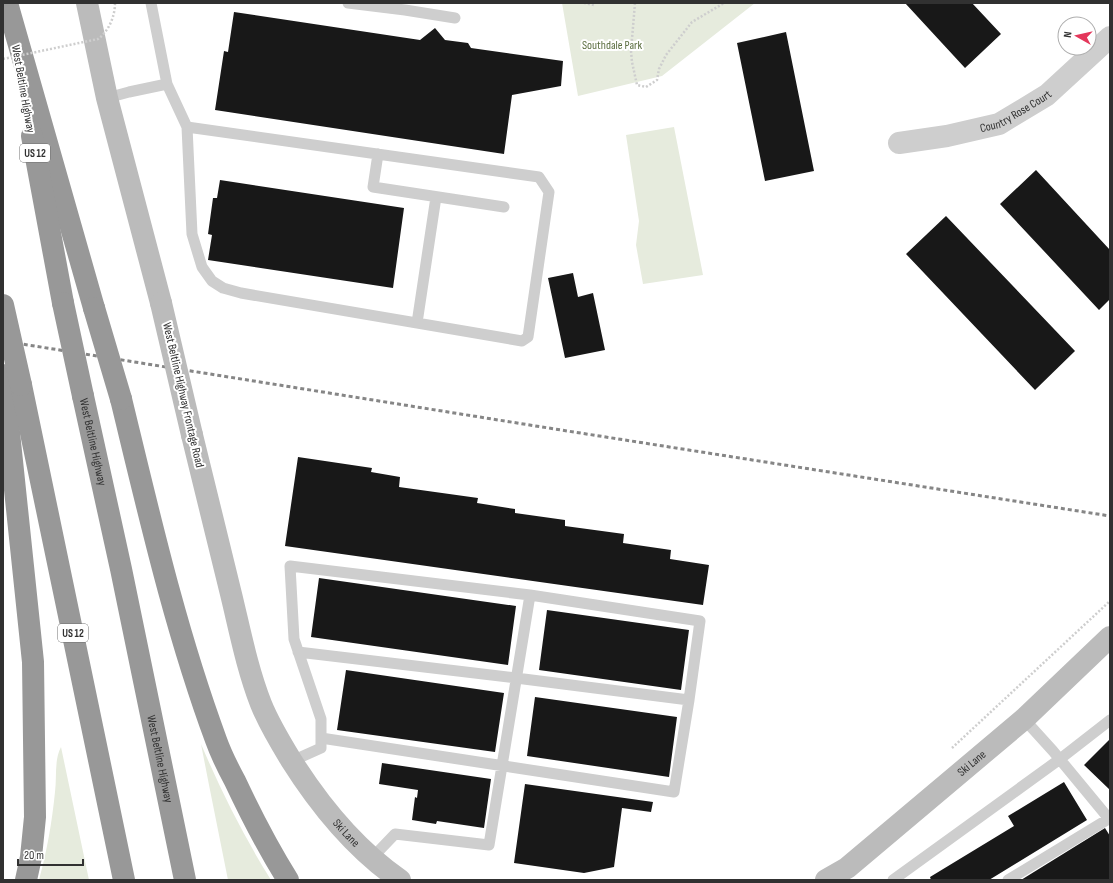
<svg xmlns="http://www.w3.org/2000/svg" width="1113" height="883" font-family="'Sofia Sans Condensed',sans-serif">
  <rect width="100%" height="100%" fill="#fff"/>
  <path fill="#e6ebdd" d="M562,3h193l-93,73 -84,20z
    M674,127l29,148 -60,9 -7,-39 3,-24 -13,-86z
    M201,744c20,47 43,93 70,136h-43l-19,-95z
    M61,747l28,133h-50c8,-29 13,-58 16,-88 2,-15 -1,-32 6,-45z"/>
  <path fill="#181818" d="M905,3h67l29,31 -36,34z
    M234,12l186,28 15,-12 10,12 23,3 3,5 92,13 -2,25 -49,9 -8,59 -289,-44 9,-59 4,1z
    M786,32l28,139 -49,10 -28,-138z
    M1036,170l74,80v49l-11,11 -99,-106z
    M220,180l184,28 -11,80 -185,-28 4,-25 -4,-1 5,-36h4z
    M946,216l129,135 -40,39 -129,-136z
    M573,273l5,24 15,-4 12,57 -40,8 -17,-80z
    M298,457l74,11 -1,4 29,5 -1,10 79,11 -1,5 38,6v4l50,7v6l59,8 -1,9 48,7 -1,9 39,6 -6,40 -418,-59z
    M319,578l197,28 -8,59 -197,-28z
    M547,610l142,20 -8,60 -142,-20z
    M346,670l158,23 -9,59 -158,-22z
    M535,697l142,20 -8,60 -142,-21z
    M1110,739v51l-26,-25z
    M382,763l109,16 -7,49 -47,-7 -1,3 -24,-4 3,-23 2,1 1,-8 -39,-6z
    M1064,782l23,38 -98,60h-58l-1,-3 84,-51 -6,-10z
    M525,784l128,18 -2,10 -29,-4 -8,59 -30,6 -70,-10z
    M1105,828l5,8v43l-2,1h-87z"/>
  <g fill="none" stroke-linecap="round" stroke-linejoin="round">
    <path stroke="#cecece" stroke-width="2.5" stroke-dasharray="2 2" stroke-linecap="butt" d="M584,3l10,2v-2
      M635,3l-4,48 1,11 5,23 9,2 11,-7 2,-11 7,-14 26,-33 32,-19
      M952,748l158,-147"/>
    <path stroke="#cecece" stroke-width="11" d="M348,3l57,7 50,8
      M167,84l20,43 5,107 10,33 10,14 11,7 18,5 281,48 6,-4 21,-145 -10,-15 -352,-50
      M107,98l22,-6 38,-8 -16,-81
      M378,154l-5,33 131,20
      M417,323l19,-126
      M530,595l170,26 -11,79
      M298,652l218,26 173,22 -15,92 -353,-54
      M1024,719l29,32 57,69
      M292,761l29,-13v-29l-27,-80 -4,-73 240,29 -41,250 -94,-11 -23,24
      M893,880l167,-121 50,-39
      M1008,880l102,-62"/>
    <path stroke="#cecece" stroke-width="22" id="s1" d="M899,143l48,-7 52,-12 48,-29 63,-58"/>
    <g stroke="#bbb" stroke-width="22">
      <path d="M87,3l20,95 54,205"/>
      <path id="s2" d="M192,435c13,53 26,106 39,159 9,37 16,74 30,110 8,20 19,38 30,56 29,46 64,89 109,120"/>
      <path id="s3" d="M826,880l21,-12 177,-149 86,-82"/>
    </g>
    <g stroke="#989898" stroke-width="22">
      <path d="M7,3l87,305"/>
      <path d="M32,136l31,167"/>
      <path d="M3,375l30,287 2,155 -4,40 -5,23"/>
      <path d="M21,385l103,495"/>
      <path id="s4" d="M83,396l38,173 64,311"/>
      <path d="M121,399c28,115 54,230 95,341 5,14 12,28 19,41 16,34 33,67 53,99"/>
    </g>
    <path stroke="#868686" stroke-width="3" stroke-dasharray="4 3" stroke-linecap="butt" d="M3,341l558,89 549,86"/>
    <path stroke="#cecece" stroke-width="2.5" stroke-dasharray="2 2" stroke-linecap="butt" d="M3,59l95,-20c11,-8 17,-23 17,-36"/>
    <path stroke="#bbb" stroke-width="22" d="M161,303l31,132"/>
    <path stroke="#989898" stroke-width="22" d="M63,303l20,93
      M3,305l18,80
      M94,308l27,91"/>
  </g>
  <g text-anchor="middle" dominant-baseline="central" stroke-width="4" stroke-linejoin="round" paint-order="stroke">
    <g fill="#fff" stroke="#6f6f6f" stroke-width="1">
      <rect x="20" y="144" width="30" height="18" rx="3"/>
      <rect x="58" y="624" width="30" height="18" rx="3"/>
    </g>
    <g font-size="11" font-weight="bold" fill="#313131">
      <text x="35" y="153">US 12</text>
      <text x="73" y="633">US 12</text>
    </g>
    <g font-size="12" fill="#5a6d3e" stroke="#fff">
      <text x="612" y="45">Southdale Park</text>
    </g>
    <g font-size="12" fill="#313131" stroke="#fff">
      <text transform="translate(23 89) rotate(80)">West Beltline Highway</text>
      <text stroke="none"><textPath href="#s1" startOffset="122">Country Rose Court</textPath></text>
      <text transform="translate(183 395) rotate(77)">West Beltline Highway Frontage Road</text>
      <text stroke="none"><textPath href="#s4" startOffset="47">West Beltline Highway</textPath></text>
      <text stroke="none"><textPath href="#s4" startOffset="371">West Beltline Highway</textPath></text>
      <text stroke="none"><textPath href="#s3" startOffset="187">Ski Lane</textPath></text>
      <text stroke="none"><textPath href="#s2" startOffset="433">Ski Lane</textPath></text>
    </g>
  </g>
  <rect width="1113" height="883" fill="none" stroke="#313131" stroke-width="8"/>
  <g transform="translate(1077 36) rotate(278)"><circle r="19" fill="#ffffff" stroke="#adadad"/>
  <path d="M0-3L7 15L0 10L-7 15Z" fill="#e4375b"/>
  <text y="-6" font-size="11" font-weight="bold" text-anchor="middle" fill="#313131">N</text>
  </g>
  <path d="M18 859v6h65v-6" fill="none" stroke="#313131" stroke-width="2"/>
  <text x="24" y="859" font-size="12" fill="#313131" stroke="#ffffff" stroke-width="3" paint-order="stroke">20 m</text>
</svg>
